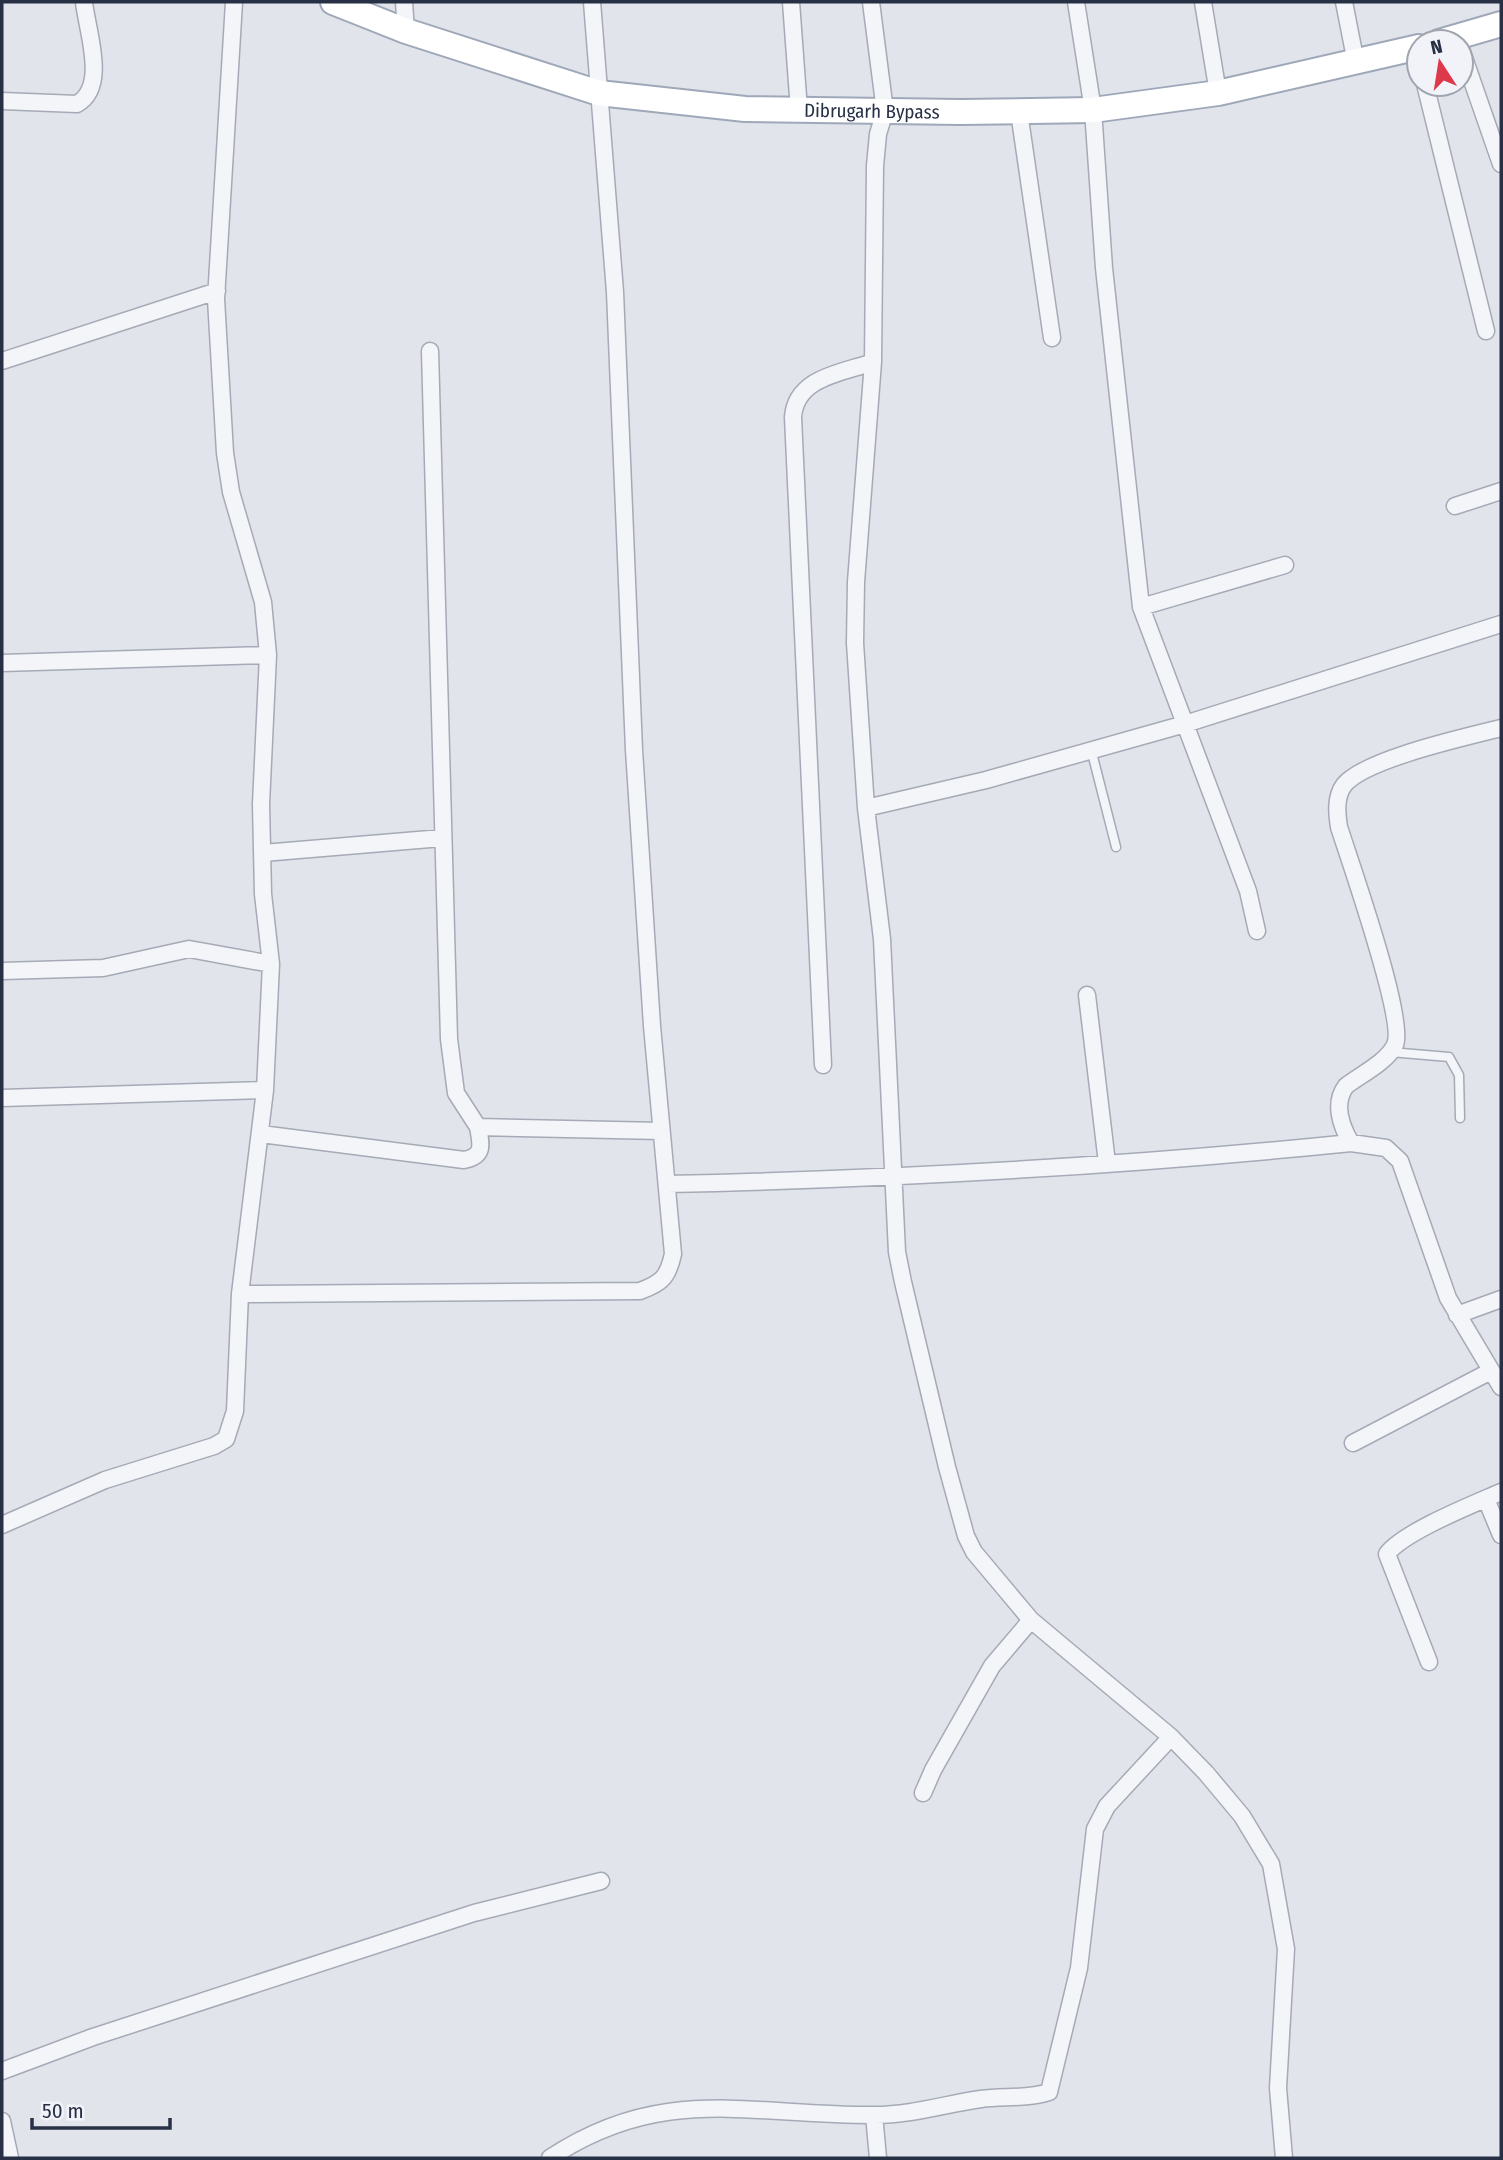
<svg xmlns="http://www.w3.org/2000/svg" width="1503" height="2160" font-family="'Fira Sans Condensed',sans-serif">
  <rect width="100%" height="100%" fill="#e1e4eb"/>
  <g fill="none" stroke-linecap="round" stroke-linejoin="round">
    <defs>
      <path id="lane" d="M1091,749l25,98
        M1390,1052l59,5 10,18 1,43"/>
      <path id="street" d="M404,2l2,29
        M791,2l8,108
        M871,2l14,109 -7,23 -3,32 -2,196 -17,220 -1,61 11,165 16,131 15,313 6,30 44,185 19,69 8,16 57,68 140,117 35,36 36,43 29,48 15,85 -8,139 6,70
        M1076,2l17,108 11,158 37,339 107,284 9,40
        M1203,2l15,91
        M1344,2l12,61
        M1461,49l40,115
        M1425,84l61,247
        M2,101l75,3c31,-17 10,-73 7,-102
        M1019,112l33,226
        M430,351l19,688 7,54 22,34 183,4
        M2,361l215,-70
        M1455,506l46,-15
        M1141,607l144,-42
        M2,663l266,-8
        M1501,728c-35,9 -136,31 -157,57 -9,12 -7,29 -5,42 11,35 67,193 56,218 -8,17 -35,30 -49,41 -13,17 -5,40 5,57l35,5 14,13 48,137 53,89
        M866,808l120,-28 199,-56 316,-100
        M263,853l179,-15
        M2,971l101,-3 86,-19 82,15
        M1087,995l20,168
        M823,1065l-30,-648c3,-40 49,-44 80,-55
        M2,1098l263,-8
        M261,1134l203,26c21,-4 17,-16 14,-33
        M667,1184c228,-5 457,-18 684,-41
        M240,1294l400,-3c22,-8 28,-14 33,-37l-21,-228 -18,-276 -19,-458 -23,-290
        M1457,1315l44,-16
        M1353,1443l136,-71
        M1486,1499l15,36
        M2,1525l103,-45 109,-34 12,-7 9,-28 5,-117 25,-204 6,-126 -8,-70 -2,-90 7,-149 -5,-53 -32,-110 -6,-39 -9,-154 18,-297
        M1429,1662l-42,-108c16,-22 87,-50 114,-62
        M923,1793l10,-23 59,-104 39,-46
        M2,2071l91,-34 381,-124 127,-32
        M874,2115l4,43
        M2,2121l8,37
        M550,2158c113,-75 201,-42 325,-43 36,0 71,-11 106,-16 22,-3 47,0 68,-7l30,-124 16,-139 12,-23 64,-69"/>
      <g id="primary">
        <path id="s1" d="M333,2l73,29 193,62 146,16 215,3 133,-2 125,-17 201,-46"/>
        <path d="M1439,42l62,-18"/>
      </g>
    </defs>
    <use href="#lane" stroke="#a5aab6" stroke-width="11"/>
    <use href="#street" stroke="#a5aab6" stroke-width="19"/>
    <use href="#primary" stroke="#9fa8b8" stroke-width="28"/>
    <use href="#lane" stroke="#f4f5f9" stroke-width="8"/>
    <use href="#street" stroke="#f4f5f9" stroke-width="16"/>
    <use href="#primary" stroke="#fff" stroke-width="24"/>
  </g>
  <g text-anchor="middle" dominant-baseline="central" stroke-width="5" stroke-linejoin="round" paint-order="stroke">
    <g font-size="19" fill="#273045" stroke="#f1f3f8">
      <text stroke="none"><textPath href="#s1" startOffset="555">Dibrugarh Bypass</textPath></text>
    </g>
  </g>
  <rect width="1503" height="2160" fill="none" stroke="#273045" stroke-width="7"/>
  <g transform="translate(1440 63) rotate(348)"><circle r="33" fill="#f1f3f8" stroke="#a0a5b0" stroke-width="2"/>
  <path d="M0-5L12 26L0 18L-12 26Z" fill="#dd394a"/>
  <text y="-10" font-size="19" font-weight="bold" text-anchor="middle" fill="#273045">N</text>
  </g>
  <path d="M32 2118v10h138v-10" fill="none" stroke="#273045" stroke-width="3.5"/>
  <text x="42" y="2118" font-size="21" fill="#273045" stroke="#f1f3f8" stroke-width="5" paint-order="stroke">50 m</text>
</svg>
